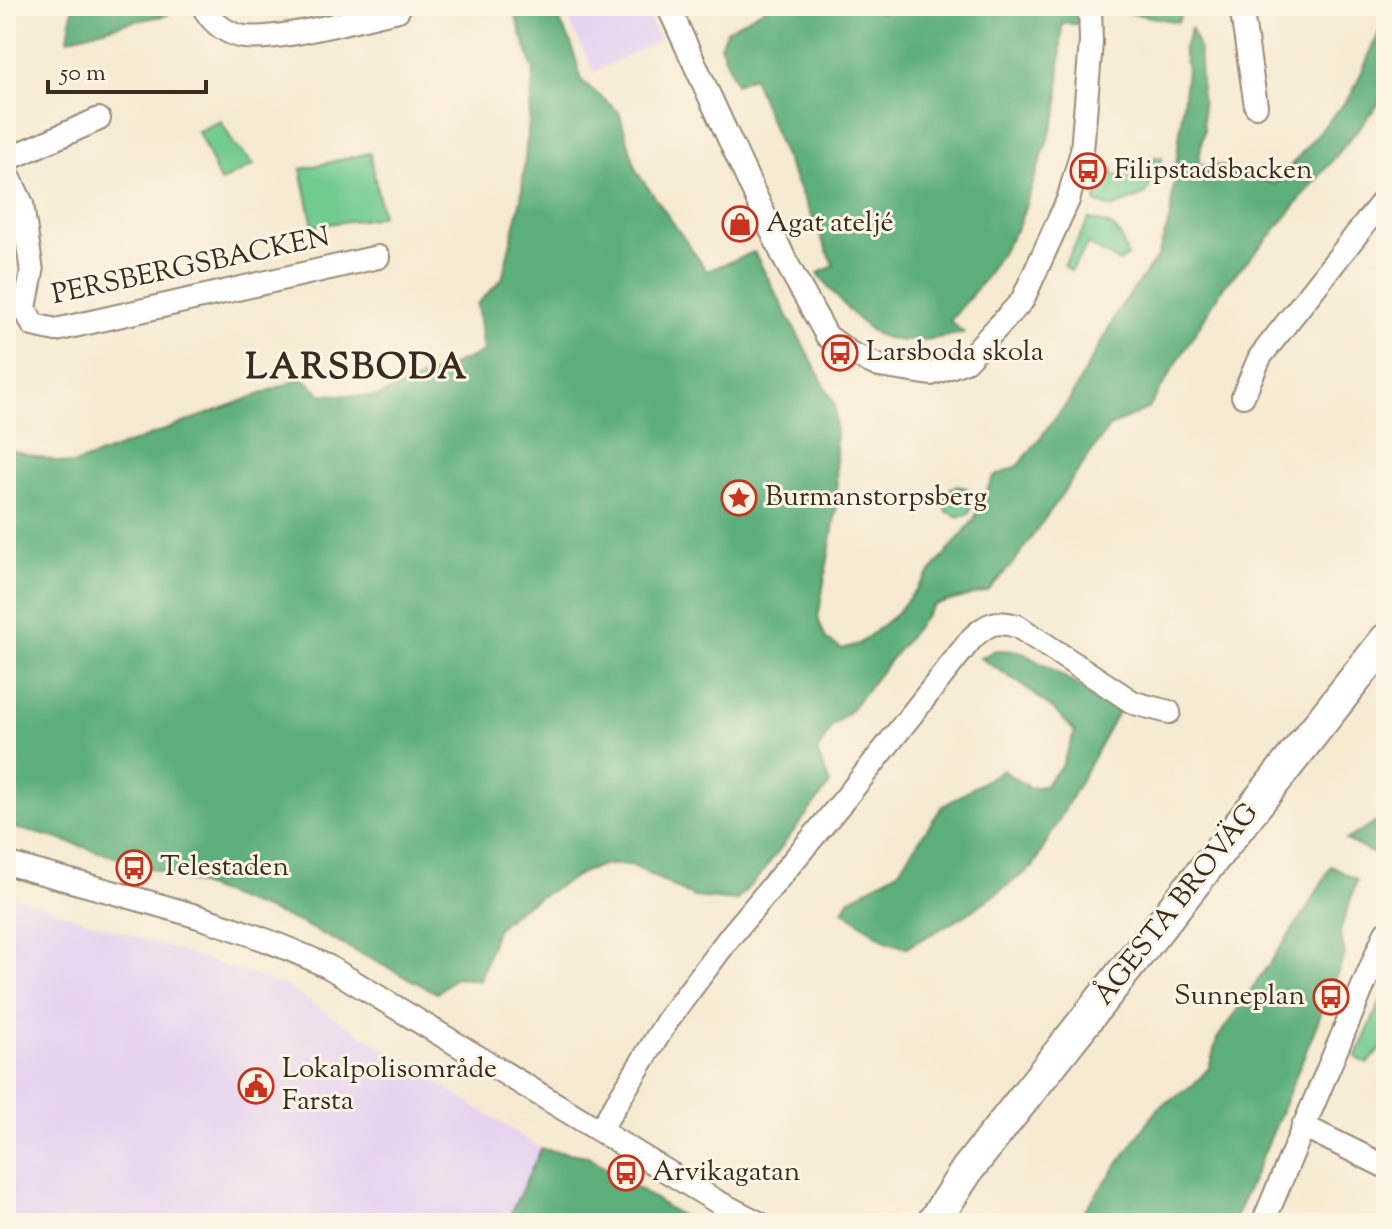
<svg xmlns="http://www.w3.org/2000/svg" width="1392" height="1229" font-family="'Sorts Mill Goudy',serif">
  <rect width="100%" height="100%" fill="#fcf5e5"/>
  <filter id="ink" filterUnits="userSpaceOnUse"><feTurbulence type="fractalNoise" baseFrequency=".0125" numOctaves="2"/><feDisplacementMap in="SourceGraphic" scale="16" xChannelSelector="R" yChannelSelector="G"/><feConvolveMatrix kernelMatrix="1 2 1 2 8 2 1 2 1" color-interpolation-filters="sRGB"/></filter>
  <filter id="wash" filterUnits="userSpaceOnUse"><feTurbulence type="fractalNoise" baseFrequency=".006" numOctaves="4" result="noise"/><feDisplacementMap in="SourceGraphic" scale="32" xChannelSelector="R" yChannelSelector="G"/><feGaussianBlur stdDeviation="1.8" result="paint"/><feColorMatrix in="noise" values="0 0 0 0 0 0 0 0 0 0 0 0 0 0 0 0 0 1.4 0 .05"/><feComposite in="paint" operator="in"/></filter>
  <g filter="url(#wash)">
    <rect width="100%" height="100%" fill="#f6ead2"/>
    <path fill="#e6d3f0" d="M562,6h81l17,34 -66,32z
      M6,894l279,92 257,163 -36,74h-500z"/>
    <path fill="#71ca90" stroke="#567a57" stroke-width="2" d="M221,121l13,23 20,21 -34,17 -22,-51z
      M370,153l12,62 -9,3 -60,8 -12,-57z
      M1154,157l8,1 -16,36 -34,14 -17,-6 8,-36 10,3v6l39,4z
      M1089,219c28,7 31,10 38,37l-8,6 -31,-18 -17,27 -7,-6z
      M956,486l11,2 4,18 -2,8 -10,3 -13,-6 -3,-10 8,-13z
      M1386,989v54l-19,21 -11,-7z"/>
    <path fill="#5cae7a" stroke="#4c6c4c" stroke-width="2" d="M73,6h105l-11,9 -41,8 -58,16z
      M512,6h40l19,37 11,38 37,31 18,60 70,99 47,-19 81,153 2,100 -19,113 8,21 16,10 17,-5 36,-29 78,-94 20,-44 25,-11 50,-64 53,-96 37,-50 12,-38 17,-149 -4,-19 8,-21 8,19 5,81 -6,36 27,1 50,18 77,-90 34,-77v74l-8,14 -107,130 -47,51 -75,122 -40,19 -94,134 -27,30 -54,14 -85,107 -17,14 -15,26 13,32 -71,92 -23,25 -42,-4 -63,-32h-28l-19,7 -67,38 -21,19 -16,52 -25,-4 -18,16 -138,-71 -118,-44 -129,-41 -46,-11v-377l66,16 231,-87 18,16 56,3 106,-45 -6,-48 25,-25 19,-80 13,-128z
      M769,6h100l12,7 14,-7h188l1,18h-22l-4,86 -40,117 -35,54 -33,40 14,12c-25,5 -57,13 -83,3 -18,-7 -51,-46 -63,-63l16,-7 -53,-117 -28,-72 -17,7 -16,-39 7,-15z
      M1129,6h56l-7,16 -49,-9z
      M996,650l23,1 33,18 66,43 -85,155 -67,48 -60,33 -20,-7 -43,-31 7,-11 48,-28 44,-64 60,-37 28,18 14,-2 17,-19 14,-35c-26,-31 -61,-53 -95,-74z
      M1386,816v29l-12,9 -28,-14z
      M1331,866l26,14 -17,52 5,23 -72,177 -40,91h-151l-3,-5 80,-111 35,-23 15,-16 8,-29 90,-130z
      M541,1149l47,7 104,67h-186z"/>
  </g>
  <g filter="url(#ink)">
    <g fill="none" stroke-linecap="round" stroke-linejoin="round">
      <defs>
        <path id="minor" d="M203,6c8,15 19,25 36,30 31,8 123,-18 159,-26
          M668,6l117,254 42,76 23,17 29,13 52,8 35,-13 56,-60 46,-101 14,-49 9,-109 -1,-36
          M1241,6l15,100
          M6,160l93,-41
          M6,170l16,34 10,68 -7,36 8,17 23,5 322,-73
          M1243,396l17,-39 126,-160
          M6,863c108,31 221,55 323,104l387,234 43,22
          M1303,1126l83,41
          M600,1130l69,-112 60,-80 119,-143 124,-157c17,-15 22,-18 45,-12l117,77 35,9
          M1263,1223l123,-291"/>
        <path id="secondary" d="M933,1223l34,-53 419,-530"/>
      </defs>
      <use href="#minor" stroke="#988a78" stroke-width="26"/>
      <use href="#secondary" stroke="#988a78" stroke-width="36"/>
      <use href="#minor" stroke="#fff" stroke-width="22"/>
      <use href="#secondary" stroke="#fff" stroke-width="32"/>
    </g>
  </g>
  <defs>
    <symbol id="bus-ring" viewBox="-11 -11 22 22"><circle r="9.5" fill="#fcf5e5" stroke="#c8321e" stroke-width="1.5"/><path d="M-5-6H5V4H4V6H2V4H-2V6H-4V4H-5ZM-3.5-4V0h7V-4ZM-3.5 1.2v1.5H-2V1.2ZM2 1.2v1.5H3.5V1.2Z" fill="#c8321e"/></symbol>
    <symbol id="shop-ring" viewBox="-11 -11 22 22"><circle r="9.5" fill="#fcf5e5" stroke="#c8321e" stroke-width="1.5"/><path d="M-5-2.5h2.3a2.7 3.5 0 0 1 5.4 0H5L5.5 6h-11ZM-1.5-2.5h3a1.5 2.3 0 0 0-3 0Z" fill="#c8321e"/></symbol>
    <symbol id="sight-ring" viewBox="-11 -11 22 22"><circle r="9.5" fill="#fcf5e5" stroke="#c8321e" stroke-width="1.5"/><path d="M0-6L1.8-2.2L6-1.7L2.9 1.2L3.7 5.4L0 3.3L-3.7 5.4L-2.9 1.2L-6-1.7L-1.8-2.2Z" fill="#c8321e"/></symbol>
    <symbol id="civic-ring" viewBox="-11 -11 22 22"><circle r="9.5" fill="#fcf5e5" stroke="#c8321e" stroke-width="1.5"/><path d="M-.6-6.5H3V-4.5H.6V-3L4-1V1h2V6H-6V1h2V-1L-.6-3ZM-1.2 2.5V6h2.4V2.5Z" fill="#c8321e"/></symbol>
  </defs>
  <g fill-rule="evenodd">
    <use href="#bus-ring" x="1068" y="151" width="40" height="40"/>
    <use href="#shop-ring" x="720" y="204" width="40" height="40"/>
    <use href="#bus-ring" x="820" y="333" width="40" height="40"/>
    <use href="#sight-ring" x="719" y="478" width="40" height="40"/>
    <use href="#bus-ring" x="114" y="848" width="40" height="40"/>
    <use href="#bus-ring" x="1311" y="977" width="40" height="40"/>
    <use href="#civic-ring" x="236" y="1066" width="40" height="40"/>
    <use href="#bus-ring" x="606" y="1153" width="40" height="40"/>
  </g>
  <g text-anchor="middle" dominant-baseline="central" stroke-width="6" stroke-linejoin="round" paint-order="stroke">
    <g font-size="28" fill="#3b2a1e" stroke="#fcf5e5" text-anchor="start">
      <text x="1114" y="171">Filipstadsbacken</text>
      <text x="766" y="224">Agat ateljé</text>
      <text x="866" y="353">Larsboda skola</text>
      <text x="765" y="498">Burmanstorpsberg</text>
      <text x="160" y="868">Telestaden</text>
      <text x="1305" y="997" text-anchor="end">Sunneplan</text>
      <text x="282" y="1070">Lokalpolisområde<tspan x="282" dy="32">Farsta</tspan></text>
      <text x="652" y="1173">Arvikagatan</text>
    </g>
    <g font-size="28" fill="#3b2a1e" stroke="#fcf5e5">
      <text transform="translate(191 267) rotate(-12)">PERSBERGSBACKEN</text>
      <text transform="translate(1177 905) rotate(-52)">ÅGESTA BROVÄG</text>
    </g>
    <g font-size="36" font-weight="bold" letter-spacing="2" fill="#3b2a1e" stroke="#fcf5e5">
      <text x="357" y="369">LARSBODA</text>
    </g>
  </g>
  <rect width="1392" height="1229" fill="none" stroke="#fcf5e5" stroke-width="32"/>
  <path d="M48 80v12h158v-12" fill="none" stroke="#3b2a1e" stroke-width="4"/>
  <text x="60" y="80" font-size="24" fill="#3b2a1e" stroke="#fcf5e5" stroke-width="6" paint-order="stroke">50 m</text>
</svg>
